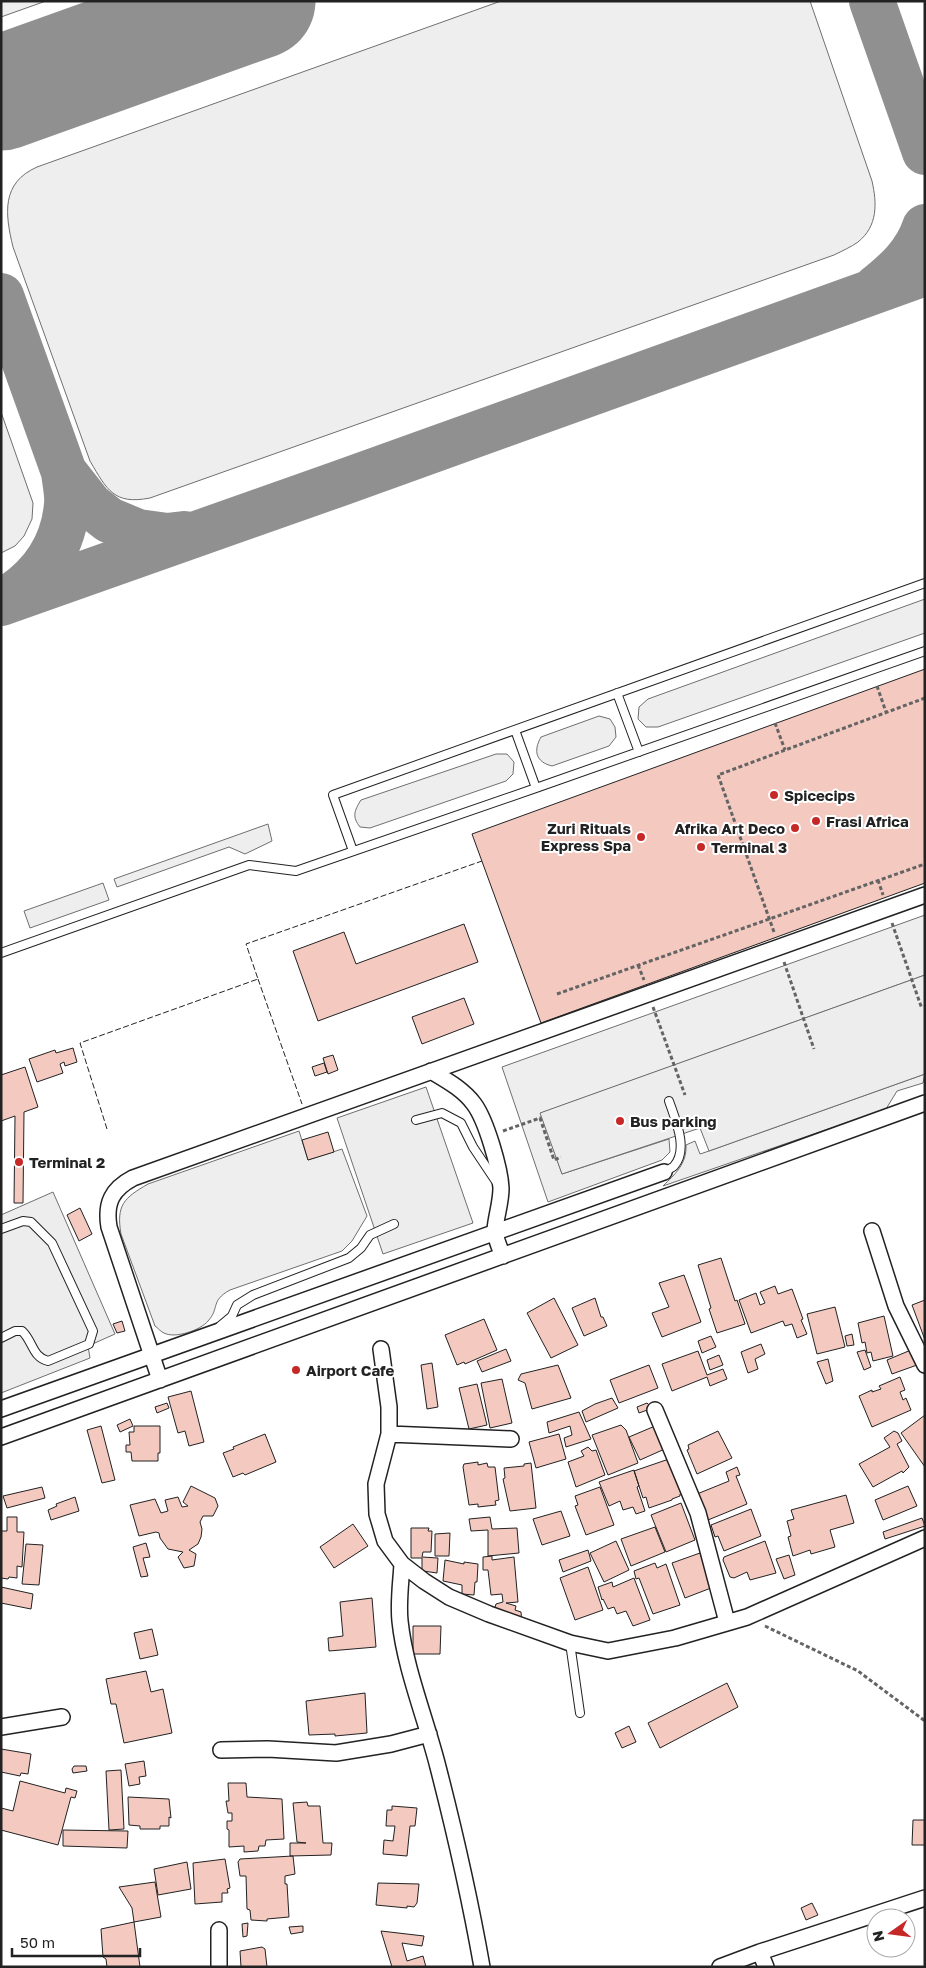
<svg xmlns="http://www.w3.org/2000/svg" width="926" height="1968" font-family="'Golos Text',sans-serif">
  <rect width="100%" height="100%" fill="#fff"/>
  <path fill="#eee" stroke="#6f6f6f" d="M1,1h45l-45,16z
    M501,1h309l62,180c5,22 6,45 -14,61 -7,5 -16,9 -24,13l-684,243c-36,7 -43,-8 -60,-37l-77,-214c-8,-33 -12,-64 24,-80z
    M1,412l32,91 -1,16 -8,17 -9,10 -14,7z
    M925,599v34l-267,94h-12l-8,-8 1,-12 9,-8z
    M599,716l11,3 5,8 1,10 -7,9 -57,20c-16,-4 -19,-15 -11,-29z
    M496,754h11l7,8 -1,12 -7,7 -136,47 -10,-1c-8,-10 -6,-16 1,-27z
    M268,824l4,17 -27,13 -16,-7 -112,40 -3,-8z
    M103,883l6,17 -79,28 -6,-17z
    M925,915v60l-384,138 21,61 107,-35 1,13 -8,8 -114,42 -46,-135z
    M925,1074l-2,9 -26,8 -11,18 -223,77c12,-12 24,-22 23,-41l9,-4 5,13 9,-3z
    M299,1131l9,29 34,-11 25,67 -15,25 -10,10 -112,39c-20,11 -10,18 -22,31 -7,9 -33,18 -44,12 -3,-1 -6,-5 -9,-7l-34,-92c-5,-29 3,-36 27,-50z"/>
  <path fill="#ededed" stroke="#6f6f6f" d="M925,975v99l-216,77 -9,-23 -138,46 -22,-61z
    M426,1087l47,136 -90,31 -46,-136z
    M53,1192l62,142 -27,12 2,12 -89,35v-178z"/>
  <g fill="none" stroke-linecap="round" stroke-linejoin="round">
    <path stroke="#909090" stroke-width="46" d="M872,1l53,151
      M1,102l19,-16
      M876,288c21,-17 40,-34 49,-61
      M1,296l63,176 26,33 19,15 29,12 29,4 17,-2
      M13,595c32,-22 51,-52 54,-91 1,-10 -2,-22 -3,-32
      M1,603l337,-119 587,-211"/>
    <path stroke="#909090" stroke-width="115" d="M1,93l257,-92"/>
  </g>
  <path fill="#f3c9c0" stroke="#222" d="M925,669v214l-384,140 -69,-189z
    M464,924l14,38 -160,59 -25,-70 51,-19 12,32z
    M464,998l10,26 -52,20 -10,-27z
    M73,1048l4,14 -12,4 -1,-4 -4,2 3,9 -26,9 -8,-23 26,-9 1,3z
    M333,1055l5,15 -10,4 -5,-16z
    M324,1063l3,9 -12,4 -3,-9z
    M25,1067l13,40 -14,5 -1,91h-9l1,-87 -14,5v-46z
    M328,1132l6,20 -26,8 -6,-20z
    M80,1208l12,26 -13,7 -12,-26z
    M721,1258l14,43 2,-1 8,24 -28,9 -8,-24 2,-1 -13,-43z
    M684,1275l17,47 -39,15 -10,-24 17,-6 -10,-24z
    M775,1286l3,8 14,-5 11,30 -2,1 6,14 -10,4 -5,-14 -7,2 -2,-5 -32,12 -12,-33 17,-7 4,12 5,-2 -5,-11z
    M554,1298l24,47 -27,13 -24,-45z
    M595,1298l6,19h2l4,9 -23,10 -12,-28z
    M925,1300v40l-13,-35z
    M835,1307l10,40 -28,7 -10,-40z
    M884,1316l9,40 -20,5 -2,-9 -4,1 -2,-11 -3,1 -4,-20z
    M484,1319l13,31 -32,14 -1,-2 -7,3 -12,-30z
    M122,1321l3,10 -8,2 -4,-9z
    M852,1334l2,11 -7,1 -2,-10z
    M711,1336l5,11 -14,6 -4,-12z
    M761,1344l4,10 -10,5 3,10 -10,4 -7,-21z
    M506,1349l5,12 -29,11 -5,-11z
    M865,1350l6,17 -7,3 -7,-18z
    M911,1350l6,15 -25,9 -5,-14z
    M698,1351l9,24 16,-6 4,10 -17,7 -3,-9 -35,14 -10,-27z
    M719,1355l4,10 -13,5 -3,-10z
    M828,1359l5,22 -7,3 -9,-22z
    M432,1363l6,44 -11,2 -6,-44z
    M558,1365l13,33 -39,11 -7,-26 -7,-3 3,-6z
    M649,1365l9,23 -39,15 -9,-23z
    M900,1377l5,13 -5,2 3,8 3,-2 5,12 -39,17 -13,-31 13,-6v2l9,-3 -2,-3z
    M502,1379l10,44 -22,5 -9,-45z
    M477,1384l10,41 -18,4 -10,-41z
    M191,1391l13,51 -15,4 -4,-15 -7,2 -10,-36z
    M612,1398l6,10 -32,14 -4,-11 13,-7z
    M167,1403l2,5 -12,5 -2,-6z
    M647,1403l3,3h-2l2,3 -11,4 -2,-6z
    M579,1412l12,27 -25,8 -2,-9 8,-3 -2,-9 -21,7 -2,-11z
    M925,1415v52l-24,-34z
    M130,1419l3,7 -13,6 -3,-7z
    M621,1425l5,5 12,33 -30,12 -16,-40z
    M101,1426l14,54 -13,3 -15,-53z
    M134,1426h26v27h-2v8h-26l-1,-9h-5v-7h4l-1,-13h5z
    M655,1426l12,22 -27,12 -11,-23z
    M718,1431l14,27 -35,16 -10,-24 2,-1 -1,-4z
    M894,1431l4,2 4,8 -5,3 12,23 -6,6 -1,-2 -29,16 -14,-23 31,-17 -6,-9z
    M265,1434l11,28 -31,13 -2,-2 -10,4 -10,-24 11,-4 -1,-2z
    M559,1434l7,25 -30,9 -7,-26z
    M588,1447l4,4 4,-1 9,25 -29,12 -8,-25 16,-6 -3,-5z
    M666,1460h3l13,33 -2,1v2l-8,3v1l-23,8 -3,-11 -3,1 -9,-27z
    M478,1462v3l9,-2 1,4h7l4,33 -4,1 1,4 -18,2v-3l-9,1 -6,-38 1,-3z
    M531,1463l5,45 -26,3 -7,-32 2,-1 -1,-10 20,-2v-2z
    M737,1467l3,8 -4,1 11,28 -39,16 -11,-26 32,-13 -3,-9z
    M634,1470l5,16 -2,1 8,24 -9,3 -3,-7 -10,3 -3,-9 -11,5 -10,-24z
    M191,1486l24,12 3,8 -5,10h-10l-3,6 2,7 -1,8 -3,7 -9,6 7,4 -2,12 -10,2 -6,-11 5,-5 -15,-3 -8,-11 -1,-5 -3,-1 -17,4 -9,-31 25,-6 6,14 7,-2 -3,-11 13,-3 4,10 6,-1 -5,-4z
    M908,1486l9,20 -34,14 -8,-20z
    M42,1487l3,11 -38,10 -4,-12z
    M600,1487l14,38 -28,10 -11,-29 3,-1 -3,-9z
    M846,1495l8,28 -24,7 5,17 -24,7 -1,-4 -17,6 -5,-19 3,-1 -4,-15 7,-2 -3,-9z
    M75,1497l4,14 -28,9 -3,-10 9,-4 -1,-2z
    M681,1503l14,37 -29,12 -15,-37z
    M751,1509l10,27 -37,15 -6,-15 -3,1 -4,-12z
    M561,1511l9,25 -28,9 -9,-26z
    M7,1517h10v15h7l-2,35 -5,-1v12l-8,-1 -1,2 -7,-1v-47h6z
    M490,1517l2,12 25,-1 2,25 -31,3v-26l-17,1 -2,-12z
    M922,1518l3,8 -40,13 -2,-7z
    M353,1524l15,22 -34,22 -14,-21z
    M655,1527l10,25 -34,14 -10,-27z
    M411,1528h18l-1,3h4l-1,21h-8l-1,5 16,1 -1,15 -14,-2 -1,-2v-11h-11z
    M450,1533l-1,23h-14v-22z
    M616,1541l13,29 -25,12 -14,-29z
    M765,1541l11,32 -26,7 -3,-8 -13,6 -4,-1 -7,-17 1,-3z
    M146,1543l4,14 -7,1 5,18 -7,1 -8,-30z
    M26,1544l17,1 -4,40 -17,-1z
    M588,1550l3,11 -28,11 -4,-12z
    M700,1553l11,35 -26,10 -13,-35z
    M789,1555l6,20 -11,4 -8,-20z
    M492,1556v4l22,-3 4,45 -12,1 10,3 -1,4 6,2 1,11 -28,-12 2,-7 7,-2 -1,-8 -11,1 -3,-25h-5v-13z
    M445,1560l19,4v-2l14,2 -1,18h-2l-1,13 -12,-1v-9l-19,-4z
    M655,1563l2,5 9,-4 14,41 -27,9 -14,-36 -3,1 -2,-8z
    M588,1567l15,43 -28,10 -15,-42z
    M634,1578l16,42 -17,6 -7,-15 -9,3 -3,-7 -6,2 -5,-10 -1,1 -4,-13 14,-5 1,5z
    M1,1587l32,7 -2,15 -30,-6z
    M372,1598l4,49 -47,4 -1,-13 15,-2 -3,-34z
    M413,1626h28l-1,28h-27z
    M152,1629l6,26 -18,4 -6,-26z
    M146,1671l5,21 12,-3 9,44 -48,10 -8,-39h-5l-5,-25z
    M727,1683l11,24 -78,41 -12,-25z
    M365,1693l2,40 -32,3v-2l-26,1 -3,-34z
    M629,1726l7,16 -14,6 -7,-15z
    M1,1749l30,5 -3,20 -7,-1 -1,3 -19,-4z
    M144,1761l2,15 -7,1 1,7 -11,2 -4,-22z
    M74,1766h12l1,5 -14,2 -1,-4z
    M121,1770l3,59 -15,1 -3,-59z
    M20,1781l45,12 1,-5 11,3 -2,7 -4,-1 -13,48 -57,-15v-22l12,3z
    M228,1783h18l1,14 35,2 2,40 -18,1 -1,6h-6l-1,5 -14,1v-6l-15,1v-17l-2,-1v-8h5v-8h-4l-2,-12h3z
    M128,1797l41,2 2,19 -2,-1v9h-9v3h-20v-3l-11,-1z
    M307,1802l1,4h12l3,37h9l-1,12 -41,1v-13h16l-9,-1 -4,-39z
    M392,1806l25,2 -2,18h-5l-3,30 -24,-2 1,-14 9,1 2,-15h-9l1,-16h5z
    M913,1820h12v25h-13z
    M63,1830l65,1 -1,17 -64,-2z
    M293,1856l2,18 -10,2v8h2l2,33 -22,2v2l-16,-1 -1,-10 -3,-1 -1,-33h-6l-2,-14 2,-3z
    M225,1859l5,29 -3,1 1,4h-6v9l-27,2 -2,-41z
    M187,1862l4,27 -33,6 -4,-26z
    M155,1882l6,35 -27,5 -2,-14 -13,-21z
    M378,1883l41,1 -2,19 -3,4 -7,-1v2l-31,-3z
    M812,1903l6,12 -12,5 -5,-12z
    M134,1922l6,45h-33l-1,-8 -3,-2 -2,-28z
    M248,1923l-1,13 -4,1 -1,-13z
    M303,1926v6l-12,2 -2,-7z
    M381,1931l43,5 -2,10 -20,-3 5,18 16,-5 3,11h-34z
    M262,1947l3,2 2,18h-26l-1,-16z"/>
  <g fill="none" stroke-linecap="round" stroke-linejoin="round">
    <defs>
      <path id="lane" d="M617,693l22,59
        M515,730l21,58 389,-137
        M353,851l-20,-56 592,-212
        M1,953l248,-88 47,6 240,-83
        M416,1120l26,-7 19,10 12,24 24,36
        M664,1172c3,-2 8,-4 10,-6 15,-17 1,-47 -5,-65
        M1,1229l22,-8 8,1 21,21 41,88 -4,13 -41,17c-16,-4 -15,-20 -26,-30h-7l-14,7
        M220,1326l12,-10 5,-11 16,-10 96,-37 12,-10 9,-13 24,-11
        M570,1643l10,70"/>
      <path id="street" d="M431,1071c15,9 32,18 43,33 12,16 26,64 27,84 0,15 -5,28 -6,42 0,8 5,19 8,26
        M872,1231l24,75 29,59
        M381,1349l8,58v27l-13,50 1,30 8,27 17,23 22,17 25,16 40,17 81,29 38,8 67,-13 72,-21 178,-79
        M160,1380l-51,-153c-4,-24 3,-38 24,-49l792,-283
        M1,1409l663,-237
        M655,1410l43,103 29,109
        M389,1434l122,5
        M1,1437l924,-334
        M402,1564c-1,18 -4,38 -2,57 5,48 26,98 38,146 17,66 32,132 44,200
        M1,1727l61,-10
        M221,1750l47,-1 68,4 55,-9 38,-10
        M219,1930v37
        M760,1952l6,15
        M720,1967l40,-15 165,-54"/>
    </defs>
    <use href="#lane" stroke="#222" stroke-width="10"/>
    <use href="#street" stroke="#222" stroke-width="18"/>
    <path stroke="#646464" stroke-width="3" stroke-dasharray="4 2.5" stroke-linecap="butt" d="M877,686l9,26
      M775,723l10,27
      M878,880l5,15
      M892,923l30,86
      M774,932l-56,-157 207,-77
      M784,962l30,87
      M638,965l6,15
      M557,994l368,-130
      M653,1007l32,88
      M503,1131l37,-13 14,42 7,-3
      M765,1626l93,45 67,50"/>
    <use href="#lane" stroke="#fff" stroke-width="8"/>
    <use href="#street" stroke="#fff" stroke-width="15"/>
    <path stroke="#222" stroke-width="1" stroke-dasharray="6 2.5" stroke-linecap="butt" d="M258,979l44,125
      M107,1129l-27,-86 178,-64 -12,-35 236,-83"/>
  </g>
  <g fill="#c62828" stroke="#fff" stroke-width="2">
    <circle cx="774" cy="795" r="5"/>
    <circle cx="816" cy="821" r="5"/>
    <circle cx="795" cy="828" r="5"/>
    <circle cx="641" cy="837" r="5"/>
    <circle cx="701" cy="847" r="5"/>
    <circle cx="620" cy="1121" r="5"/>
    <circle cx="19" cy="1162" r="5"/>
    <circle cx="296" cy="1370" r="5"/>
  </g>
  <g text-anchor="middle" dominant-baseline="central" stroke-width="4" stroke-linejoin="round" paint-order="stroke">
    <g font-size="15" font-weight="bold" fill="#222" stroke="#fff" text-anchor="start">
      <text x="784" y="795">Spicecips</text>
      <text x="826" y="821">Frasi Africa</text>
      <text x="631" y="828" text-anchor="end">Zuri Rituals<tspan x="631" dy="17">Express Spa</tspan></text>
      <text x="785" y="828" text-anchor="end">Afrika Art Deco</text>
      <text x="711" y="847">Terminal 3</text>
      <text x="630" y="1121">Bus parking</text>
      <text x="29" y="1162">Terminal 2</text>
      <text x="306" y="1370">Airport Cafe</text>
    </g>
  </g>
  <rect width="926" height="1968" fill="none" stroke="#222222" stroke-width="5"/>
  <g transform="translate(891 1933) rotate(256)"><circle r="24" fill="#ffffff" stroke="#a7a7a7"/>
  <path d="M0-4L9 19L0 12L-9 19Z" fill="#c62828"/>
  <text y="-8" font-size="14" font-weight="bold" text-anchor="middle" fill="#222222">N</text>
  </g>
  <path d="M12 1948v8h128v-8" fill="none" stroke="#222222" stroke-width="2.5"/>
  <text x="20" y="1948" font-size="15" fill="#222222" stroke="#ffffff" stroke-width="4" paint-order="stroke">50 m</text>
</svg>
